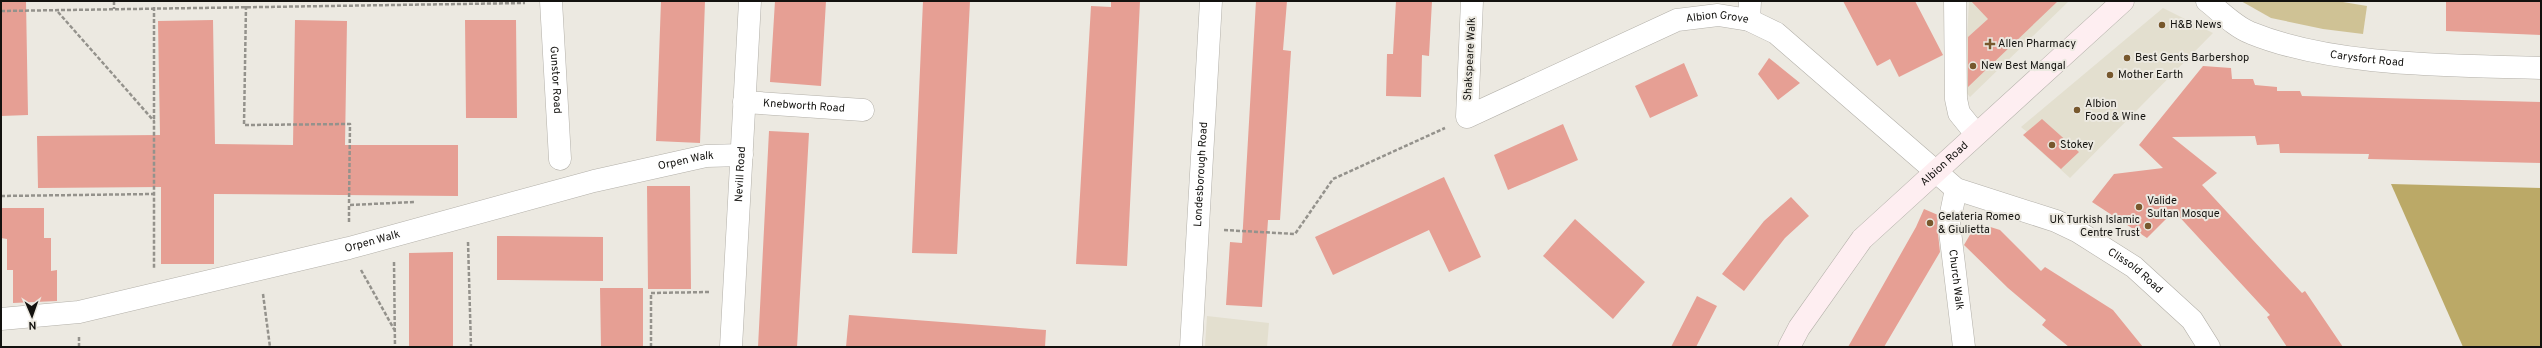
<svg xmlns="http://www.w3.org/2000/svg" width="2542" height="348" font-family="Overpass,sans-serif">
  <rect width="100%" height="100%" fill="#ece9e1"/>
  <path fill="#e3dfcf" d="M1969,1h100l-99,96 -6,-7z
    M2163,8l50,25 -143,145 -44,-40 1,-6 -6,-5z
    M1207,316l62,7 -2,24h-62z"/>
  <path fill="#cfc295" d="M2241,1h96l30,5 -4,28 -40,-5 -52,-11z"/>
  <path fill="#bba967" d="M2391,184l150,4v159h-78z"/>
  <path fill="#e69f94" d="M1,1h25l2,114 -27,1z
    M661,1h44l-5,142 -44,-2z
    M775,1h51l-5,85 -51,-4z
    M923,1h47l-13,253 -45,-1z
    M1111,1h29l-13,265 -51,-2 15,-258 20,1z
    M1256,1h31l-4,49 8,1 -11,169h-12l-6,87 -36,-2 4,-63 12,1z
    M1396,1h36l-3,55 -7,-1 -1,42 -35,-1 1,-42h6z
    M1843,1h72l28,54 -44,22 -9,-18 -13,7z
    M1971,1h87l-90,86v-50l20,-18z
    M2446,1h95v34l-95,-4z
    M213,20l2,124 78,1 2,-125 52,1 -2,124h113v51l-244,-2v70h-53v-77l-123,1 -1,-52 123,-1 -2,-114z
    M465,20h51l1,98h-51z
    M1769,58l31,25 -22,17 -20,-26z
    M1684,63l14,33 -48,22 -15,-32z
    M2203,66l28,2 1,11h21l2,6 22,2v4h23l2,5 239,6v61l-173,-4 1,-5 -89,-1 -1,-9 -22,1 -2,-9 -83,1 45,36 -15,12 100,108 3,-2 38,56h-56l-20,-30 3,-2 -96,-104 -27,27 -55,-36 22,-28 49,-6 -24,-23z
    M2042,119l37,33 -18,17 -38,-34z
    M1563,124l15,36 -70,30 -14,-35z
    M769,131l40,2 -12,214h-39z
    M1444,177l37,80 -32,15 -20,-42 -96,45 -18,-38z
    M647,186h43l1,103h-43z
    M1791,197l18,19 -24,22 -41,53 -22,-17 42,-53z
    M1,208h43v30h7v33l6,-1v31l-44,2v-33h-6v-31l-6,-1z
    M1924,209l14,6 -1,9 3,28 -56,95h-36l68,-120z
    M1575,219l70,63 -32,37 -70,-63z
    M1984,225l16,5 41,41 4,-4 68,43 30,37h-74l-27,-22 4,-5 -38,-32 -44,-43 11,-19z
    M497,236l106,1v44l-106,-1z
    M453,252v95h-44v-94z
    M600,288h43v59h-42z
    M1697,296l20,10 -21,41h-25z
    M849,315l197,15 -1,17h-199z"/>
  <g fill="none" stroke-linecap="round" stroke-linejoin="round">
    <defs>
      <g id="street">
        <path id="s1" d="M551,1l9,158"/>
        <path id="s2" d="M1472,1l-5,116 210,-97 41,-5 31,5 27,13 180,156 100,32 21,10 57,36 58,53 17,27"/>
        <path d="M1955,1l1,98 3,14 17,21"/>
        <path id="s3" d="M2207,1c13,10 28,26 44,32 84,34 199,32 290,35"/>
        <path d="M1749,20l1,-19"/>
        <path id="s4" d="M744,102l119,8"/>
        <path id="s5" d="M1956,189l-7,34 15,124"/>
        <path id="s6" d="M1,319l78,-7 270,-64 245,-67 112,-25 36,-1"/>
        <path id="s7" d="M731,347l19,-346"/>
        <path id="s8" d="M1191,347l20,-346"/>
      </g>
      <g id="secondary">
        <path id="s9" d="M1789,347l10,-19 63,-89 261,-238"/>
      </g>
    </defs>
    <use href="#street" stroke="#b3b0a9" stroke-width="23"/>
    <use href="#secondary" stroke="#b3b0a9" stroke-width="23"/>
    <path stroke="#94928c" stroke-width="2.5" stroke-dasharray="4 2" stroke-linecap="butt" d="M114,1v8
      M246,6l-2,119 106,-1 -1,81
      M154,7v113
      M1,11l524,-8
      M58,12l96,109v148
      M1,196l153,-2
      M349,222v-17l66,-3
      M1224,230l71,4 38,-55 112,-51
      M468,242l3,105
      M394,262l1,85
      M361,270l34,61
      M263,294l7,53
      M79,347v-10
      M651,347v-54l58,-1"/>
    <use href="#street" stroke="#fff" stroke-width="22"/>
    <use href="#secondary" stroke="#feeef1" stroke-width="22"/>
  </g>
  <g fill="#77582d" stroke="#ece9e1" stroke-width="1.5">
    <circle cx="2162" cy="25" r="4"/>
    <path d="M1988 38h4v4h4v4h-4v4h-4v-4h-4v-4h4z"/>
    <circle cx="2127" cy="58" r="4"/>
    <circle cx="1973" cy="66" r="4"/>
    <circle cx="2110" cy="75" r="4"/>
    <circle cx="2077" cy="110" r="4"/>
    <circle cx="2052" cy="145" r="4"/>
    <circle cx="2139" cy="207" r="4"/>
    <circle cx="1930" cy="223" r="4"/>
    <circle cx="2148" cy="226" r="4"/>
  </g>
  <g text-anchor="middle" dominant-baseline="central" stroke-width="4" stroke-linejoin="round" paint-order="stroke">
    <g font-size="11" fill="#13120f" stroke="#ece9e1">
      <text stroke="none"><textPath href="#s2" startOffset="388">Albion Grove</textPath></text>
      <text stroke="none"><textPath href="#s3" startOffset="174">Carysfort Road</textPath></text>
      <text transform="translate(1470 59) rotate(-87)">Shakspeare Walk</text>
      <text stroke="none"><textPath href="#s1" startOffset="79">Gunstor Road</textPath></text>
      <text stroke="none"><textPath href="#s4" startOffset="60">Knebworth Road</textPath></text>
      <text stroke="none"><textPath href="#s6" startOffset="704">Orpen Walk</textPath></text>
      <text stroke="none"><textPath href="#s9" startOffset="242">Albion Road</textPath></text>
      <text stroke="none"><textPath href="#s7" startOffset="173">Nevill Road</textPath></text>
      <text stroke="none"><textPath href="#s8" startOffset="173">Londesborough Road</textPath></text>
      <text stroke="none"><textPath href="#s6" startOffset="380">Orpen Walk</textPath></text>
      <text stroke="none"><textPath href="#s2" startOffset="887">Clissold Road</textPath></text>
      <text stroke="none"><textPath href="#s5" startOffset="92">Church Walk</textPath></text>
    </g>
    <g font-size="11" fill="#13120f" stroke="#ece9e1" text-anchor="start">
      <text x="2170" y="25">H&amp;B News</text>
      <text x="1998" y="44">Allen Pharmacy</text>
      <text x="2135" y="58">Best Gents Barbershop</text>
      <text x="1981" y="66">New Best Mangal</text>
      <text x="2118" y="75">Mother Earth</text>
      <text x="2085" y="104">Albion<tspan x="2085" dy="13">Food &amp; Wine</tspan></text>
      <text x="2060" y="145">Stokey</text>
      <text x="2147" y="201">Valide<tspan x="2147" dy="13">Sultan Mosque</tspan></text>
      <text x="1938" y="217">Gelateria Romeo<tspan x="1938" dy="13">&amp; Giulietta</tspan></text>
      <text x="2140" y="220" text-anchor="end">UK Turkish Islamic<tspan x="2140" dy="13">Centre Trust</tspan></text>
    </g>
  </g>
  <rect width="2542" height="348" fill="none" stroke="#13120f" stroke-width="4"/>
  <g transform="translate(32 316) rotate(178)" stroke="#ece9e1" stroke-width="3" paint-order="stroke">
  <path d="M0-3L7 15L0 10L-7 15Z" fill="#13120f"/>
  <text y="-6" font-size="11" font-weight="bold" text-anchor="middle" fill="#13120f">N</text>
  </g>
</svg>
